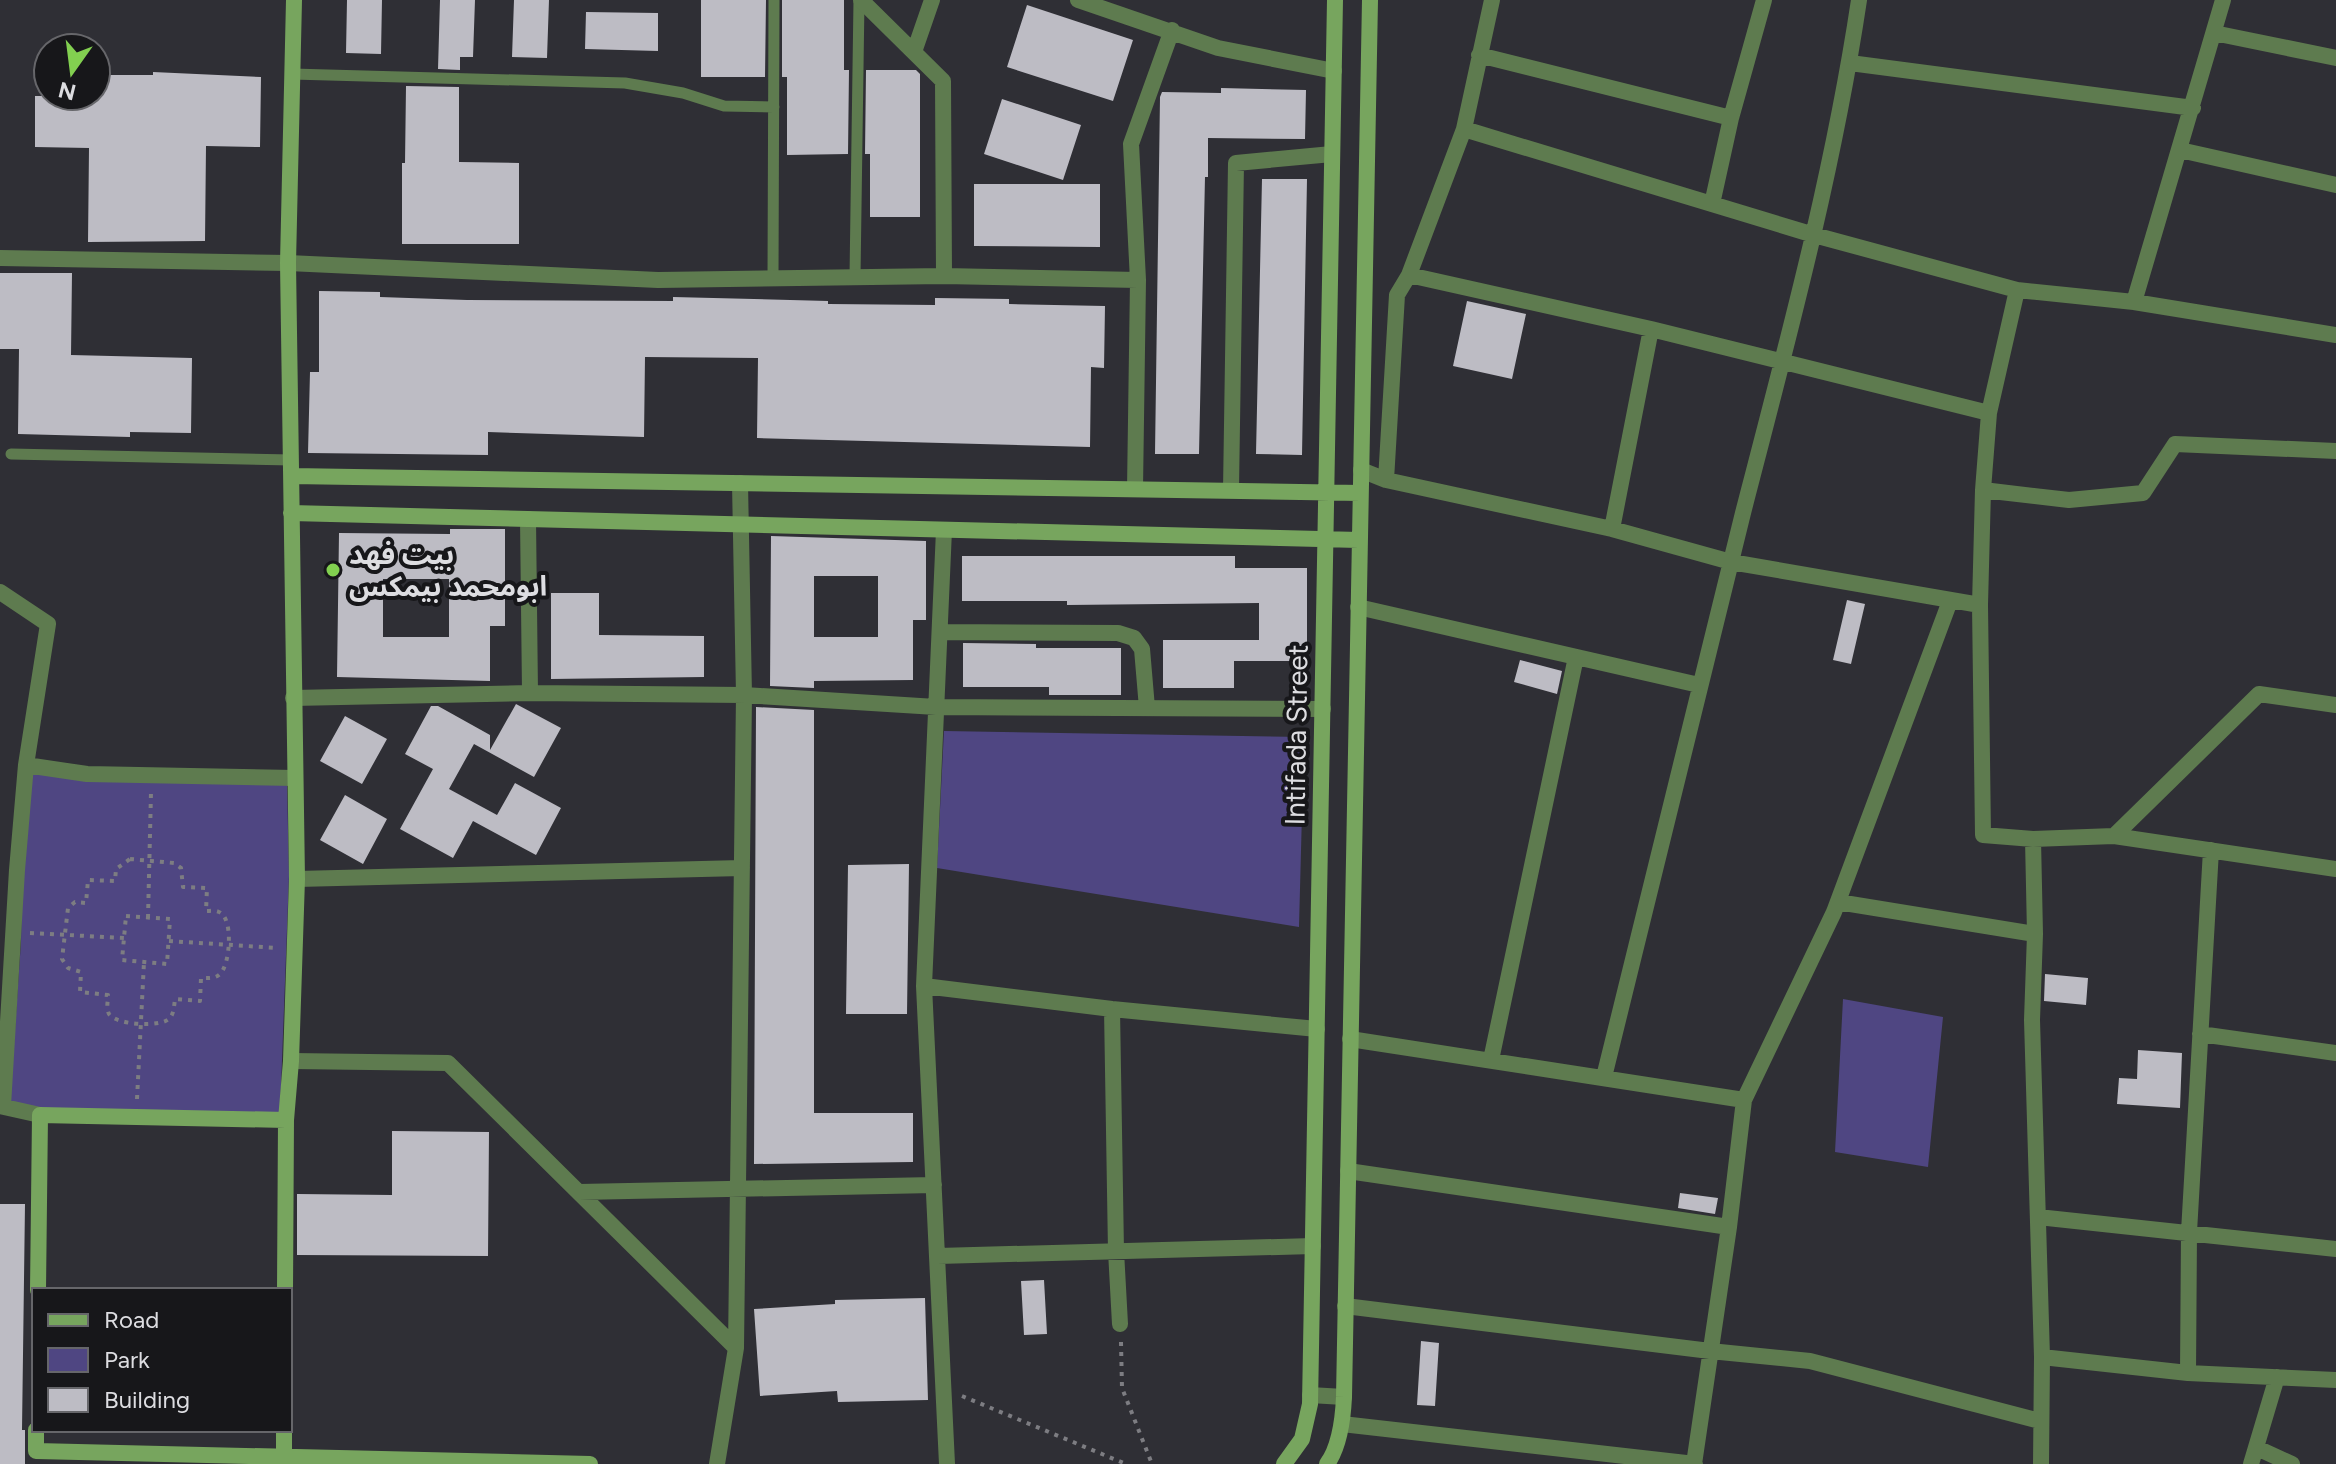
<svg xmlns="http://www.w3.org/2000/svg" width="2336" height="1464" font-family="Figtree,'Noto Sans Arabic',sans-serif">
  <rect width="100%" height="100%" fill="#2f2f35"/>
  <path fill="#4f4682" d="M944,731l360,6 -5,190 -362,-59z
    M30,771l257,13 2,92 -9,237 -240,-3 -30,-9 11,-159 1,-71z
    M1843,999l100,18 -15,150 -93,-15z"/>
  <path fill="#bdbcc4" fill-rule="evenodd" d="M347,0h35l-1,54 -35,-1z
    M440,0h35l-2,57h-13v13l-22,-1z
    M514,0h35l-2,58 -35,-1z
    M701,0h65l-1,77h-64z
    M782,0h62v70h5l-1,84 -61,1v-78h-5z
    M1027,5l106,35 -20,61 -106,-34z
    M586,12l72,1v38l-73,-2z
    M866,70h50l4,4v143h-50v-63h-5z
    M153,72l108,5 -1,70 -54,-1 -1,95 -117,1 1,-94 -54,-1v-51h61v-21h57z
    M406,86l53,1v75l60,1v81h-117v-81h3z
    M1221,88l85,2 -1,49 -97,-1v39h-3l-6,277h-44l5,-357 2,-5 59,1z
    M1002,99l79,26 -18,55 -79,-26z
    M1262,179h45l-5,276 -46,-1z
    M974,184h126v63l-126,-1z
    M0,273h72l-1,82 121,3 -1,75 -61,-1v5l-112,-3 1,-85h-19z
    M319,291l61,1v5l87,3 206,1v-4l155,4v3l107,1v-7l74,1v5l96,2 -1,62 -13,-1 -1,80 -333,-9 1,-80 -113,-1 -1,80 -156,-5v23l-180,-2 2,-81h9z
    M1467,301l59,13 -14,65 -59,-13z
    M450,529h55v97h-15v55l-153,-4 2,-144 111,1zM383,579h66v58h-66z
    M771,536l155,5v79h-13v60l-99,1v7l-44,-2zM814,576h64v61h-64z
    M962,556h273v12h72v93h-73v27h-71v-48h96v-37l-192,2v-4h-105z
    M551,593h48v42l105,1v41l-153,2z
    M1847,600l18,4 -14,60 -18,-4z
    M963,643l73,1v4h85v47h-72v-8h-86z
    M1520,660l42,11 -5,23 -43,-12z
    M516,704l45,24 -27,49 -60,-33 -25,45 48,26 18,-32 46,25 -25,47 -63,-34 -20,37 -53,-29 33,-60 -28,-15 26,-48h7l52,29v15z
    M756,707l58,3v403h99v49l-159,2z
    M345,716l42,23 -25,45 -42,-23z
    M345,795l42,24 -24,45 -43,-24z
    M909,864l-2,150h-61l2,-149z
    M2045,974l43,4 -2,27 -42,-4z
    M2138,1050l44,3 -2,55 -63,-4 2,-26 18,1z
    M392,1131l97,1 -1,124 -191,-1v-61l95,1z
    M1680,1193l38,5 -3,16 -37,-6z
    M0,1204h25l-3,226h3v34h-25z
    M1044,1280l3,54 -23,1 -3,-54z
    M925,1298l3,102 -90,2 -1,-11 -77,5 -6,-87 81,-5v-4z
    M1421,1341l18,2 -4,63 -18,-1z"/>
  <g fill="none" stroke-linecap="round" stroke-linejoin="round">
    <path stroke="#7d7d82" stroke-width="4" stroke-dasharray="4 6" stroke-linecap="butt" d="M130,859l44,4 7,5 2,19 24,1 -1,23c4,0 9,-1 13,1 15,6 11,53 1,62 -5,5 -12,4 -19,4l-1,23 -25,-2c-1,7 -1,14 -5,19 -9,10 -54,7 -61,-4 -3,-6 -1,-13 -1,-19l-28,-3 1,-20 -13,-4 -6,-9 6,-51 7,-6 11,1 2,-23 27,1 1,-12z
      M126,916l44,3 -3,45 -45,-4z
      M148,918l3,-126
      M30,933l94,5
      M169,941l109,7
      M137,1099l7,-137
      M1121,1342l1,46 30,76
      M962,1396l164,68"/>
    <path stroke="#5e7b4f" stroke-width="11" d="M292,74l333,9 58,10 41,13 50,1
      M855,277l4,-277
      M773,278l1,-278
      M11,454l281,6"/>
    <path stroke="#5e7b4f" stroke-width="16" d="M861,0l82,81 1,195
      M1078,0l140,48 116,23
      M1492,0l-28,129 -55,146 242,54 338,84
      M2214,33l122,25
      M914,52l18,-52
      M1479,55l252,63
      M1850,63l343,45
      M1464,129l350,106 203,55 117,12 202,33
      M2180,150l156,35
      M1712,204l19,-86 33,-118
      M0,258l288,5 370,17 286,-4 194,4 -3,209
      M1138,280l-7,-136 41,-114
      M2017,290l-28,123 -6,77 -3,115 3,230 50,4 81,-3 222,33
      M2134,302l89,-302
      M1361,470l25,10 226,49 119,33 249,43
      M1386,480l11,-185 12,-20
      M1231,490l5,-327 96,-9
      M1983,490l86,10 74,-7 32,-49 161,7
      M528,519l2,174
      M1612,529l39,-200
      M944,530l-20,456 23,478
      M0,592l48,32 -22,141 -9,105 -14,236
      M1358,607l341,78
      M940,632l178,1 16,5 8,11 5,59
      M293,698l237,-5 214,2 192,12 387,2
      M26,765l61,9 207,4
      M2114,836l145,-142 77,11
      M2033,839l2,95 -3,86 10,337 -1,107
      M297,879l445,-11
      M1838,902l197,32
      M924,986l188,23 205,20
      M1112,1009l4,242 4,73
      M2200,1034l136,19
      M1350,1039l394,61
      M1491,1060l85,-403
      M291,1061l157,2 288,285
      M1604,1077c45,-188 91,-376 139,-564 44,-170 90,-339 116,-513
      M0,1106l40,9
      M1348,1171l381,56
      M579,1192l355,-7
      M2038,1217l298,32
      M938,1256l375,-10
      M1345,1306l365,45 100,10 230,60
      M2042,1357l146,16 148,7
      M2188,1373l1,-141 22,-382
      M1310,1395l34,2
      M1342,1424l353,40
      M2257,1448l35,16
      M717,1464l19,-116 8,-653 -4,-212
      M1694,1464l35,-237 15,-127 90,-188 116,-311
      M2251,1464l26,-87"/>
    <path stroke="#77a55e" stroke-width="16" d="M292,476l1068,17
      M291,513l1068,27
      M38,1290l2,-175 246,5
      M285,1290l1,-170 5,-59 6,-182 -9,-616 6,-263
      M36,1430v21l554,13
      M284,1455v-25
      M1284,1464l18,-25 8,-35 25,-1404
      M1327,1464c13,-18 16,-45 17,-67l26,-1397"/>
  </g>
  <circle fill="#82d050" stroke="#17171a" stroke-width="3" cx="333" cy="570" r="8"/>
  <g text-anchor="middle" dominant-baseline="central" stroke-width="8" stroke-linejoin="round" paint-order="stroke">
    <g font-size="28" font-weight="bold" fill="#dddde1" stroke="#17171a" text-anchor="start">
      <text x="349" y="554">بيت فهد<tspan x="349" dy="32">ابومحمد بيمكس</tspan></text>
    </g>
    <g font-size="28" fill="#dddde1" stroke="#17171a">
      <text transform="translate(1296 735) rotate(-89)">Intifada Street</text>
    </g>
  </g>
  <rect x="32" y="1288" width="260" height="144" fill="#17171a" stroke="#66666a" stroke-width="2"/>
  <rect x="48" y="1314" width="40" height="12" fill="#77a55e" stroke="#66666a" stroke-width="2"/>
  <text x="104" y="1328" font-size="24" fill="#dddde1">Road</text>
  <rect x="48" y="1348" width="40" height="24" fill="#4f4682" stroke="#66666a" stroke-width="2"/>
  <text x="104" y="1368" font-size="24" fill="#dddde1">Park</text>
  <rect x="48" y="1388" width="40" height="24" fill="#bdbcc4" stroke="#66666a" stroke-width="2"/>
  <text x="104" y="1408" font-size="24" fill="#dddde1">Building</text>
  <g transform="translate(72 72) rotate(194)"><circle r="38" fill="#17171a" stroke="#66666a" stroke-width="2"/>
  <path d="M0-6L14 30L0 20L-14 30Z" fill="#82d050"/>
  <text y="-12" font-size="22" font-weight="bold" text-anchor="middle" fill="#dddde1">N</text>
  </g>
</svg>
